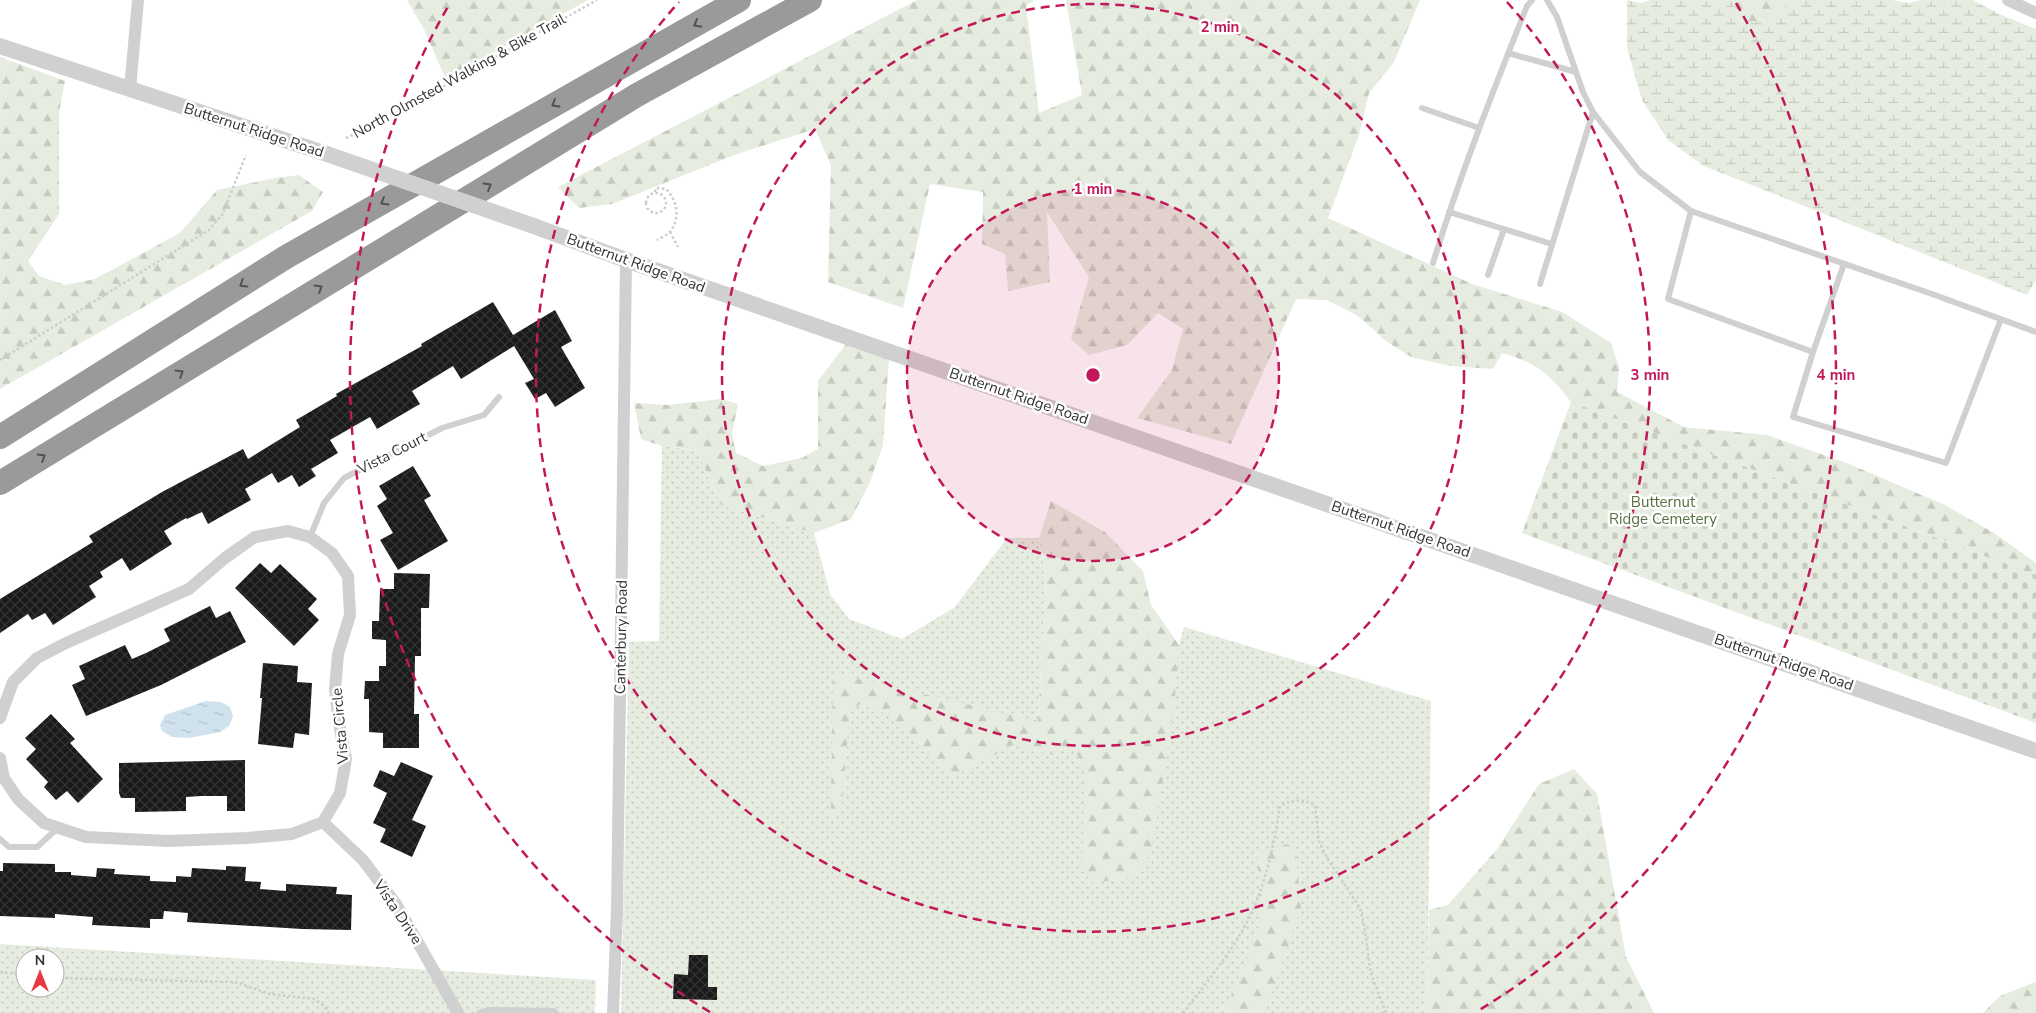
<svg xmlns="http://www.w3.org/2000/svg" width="2036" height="1013" font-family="'Nunito Sans',sans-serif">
  <defs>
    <pattern id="grass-dots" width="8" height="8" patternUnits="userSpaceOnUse" patternTransform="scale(1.25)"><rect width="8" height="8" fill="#e6ecdf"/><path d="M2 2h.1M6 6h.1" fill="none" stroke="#c6cbc0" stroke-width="1.8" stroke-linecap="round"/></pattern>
    <pattern id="forest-firs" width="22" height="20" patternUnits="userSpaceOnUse" patternTransform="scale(1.25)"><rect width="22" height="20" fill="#e6ecdf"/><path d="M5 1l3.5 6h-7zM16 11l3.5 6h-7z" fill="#c6cbc0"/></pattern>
    <pattern id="wetland-marsh" width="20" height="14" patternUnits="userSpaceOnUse" patternTransform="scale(1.25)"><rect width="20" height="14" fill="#e6ecdf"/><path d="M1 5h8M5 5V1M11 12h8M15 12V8" fill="none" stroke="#c6cbc0"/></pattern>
    <pattern id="cemetery-stones" width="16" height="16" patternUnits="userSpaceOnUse" patternTransform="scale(1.25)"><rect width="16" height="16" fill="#e6ecdf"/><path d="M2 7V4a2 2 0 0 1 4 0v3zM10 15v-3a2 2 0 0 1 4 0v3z" fill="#c6cbc0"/></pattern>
    <pattern id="water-ripples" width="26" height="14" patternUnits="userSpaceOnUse" patternTransform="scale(1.25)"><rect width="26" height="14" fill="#cfe2ee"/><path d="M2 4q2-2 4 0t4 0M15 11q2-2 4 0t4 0" fill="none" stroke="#b2c2cd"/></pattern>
    <pattern id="building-cross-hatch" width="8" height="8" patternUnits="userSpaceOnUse" patternTransform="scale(1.25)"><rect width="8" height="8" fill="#1a1a1a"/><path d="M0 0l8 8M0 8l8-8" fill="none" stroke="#333"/></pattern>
  </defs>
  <rect width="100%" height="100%" fill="#fff"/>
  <path fill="url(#grass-dots)" fill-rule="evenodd" d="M662,446l35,4 24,55 93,28 16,61 19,25 53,20 53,-32 52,-69h32l7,41 -8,142 112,26 34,-120 247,74 -4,312h-806l8,-371 30,-1z
    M0,944l596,36 -1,33h-595zM25,958h30v30h-30z"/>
  <path fill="url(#forest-firs)" d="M407,0h181l-142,80 -22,-51z
    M917,0h117l-8,6 13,107 43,-18 -16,-95h354l-26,62 -25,31 -10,42 -31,83 144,66 90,28 49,31 8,24 -2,25 67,35 83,8 82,29 96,41 49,28 42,30v42l-56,-51 -409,-152c-22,-29 -34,-39 -69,-49l-9,16 -42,-3 -40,-9 -25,-16 -28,-25 -31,-16 -31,-1 -65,145 -94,-26 35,-48 11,-41 -25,-16 -31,32 -38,10 -18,-16 18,-62 -42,-65 3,70 -42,9 -3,-37 -23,-10 1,-52 -53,-8 -27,124 -75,-26 3,-117 -16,-36 -81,26 -122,49 -33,4 -21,-21z
    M1731,0h59l-16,19 -32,4z
    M0,57l65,24 -6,32v101l-31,47 11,15 26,9 30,-6 85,-46 37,-43 59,-12 23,-3 24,17 -11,19 -312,178z
    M846,344l43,14 -6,87 -13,37 -19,37 -37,14 -93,-28 -24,-55 -35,-4 -21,-7 -7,-36 35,2 52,-6 17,5 -6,29 4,20 27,13 39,-8 16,-9v-68z
    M1051,501l54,31 38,39 8,34 28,40 -5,63 -23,145 -18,24 -40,6 -11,-15 3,-100 -12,-21 -20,8 -40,-10 -60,32 -34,-36 -32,-27 -26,-10 -11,5 -9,105 -10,4 2,-145 205,48 8,-142 -7,-41z
    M1574,769l23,25 29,163 28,56h-227l2,-103 19,-5 49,-56 42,-65z
    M1295,842l6,66 -36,105h-41l38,-94 -5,-66z
    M2036,982v31h-53l17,-17z"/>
  <path fill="url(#wetland-marsh)" d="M1627,0l14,3 10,-3h80l11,23 32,-4 16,-19h102l17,3 12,-3h52l26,14 37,15v251l-9,15 -323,-129 -36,-26 -26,-40 -15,-52z"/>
  <path fill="url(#cemetery-stones)" d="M1571,402l465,173v148l-514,-190z"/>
  <path fill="url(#water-ripples)" d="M206,701l15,1 9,5 3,9 -4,10 -9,6 -31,6 -17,-1 -10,-6 -2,-6 5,-10z"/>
  <path fill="url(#building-cross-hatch)" d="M493,302l20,33 42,-25 17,31 -11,6 24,41 -30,19 -9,-14 -11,6 -10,-16 9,-4 -20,-33 -53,33 -8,-13 -41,25 8,13 -43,25 -7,-12 -40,23 8,13 -27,16 5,7 -17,11 -7,-12 -14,8 -6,-10 -27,16 6,11 -27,15 -16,9 -6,-12 -15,7 -1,-1 -22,13 8,13 -42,27 -8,-13 -22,14 3,5 -14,9 7,11 -43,28 -8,-12 -13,7 -4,-6 -28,19v-34l93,-57 -4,-6 73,-44 81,-43 5,10 52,-32 -4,-7 41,-24 -1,-2 86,-48 -1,-2z
    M413,466l18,30 -7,4 24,41 -50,29 -18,-30 13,-7 -16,-27 10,-7 -8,-13z
    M260,563l11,10 9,-9 37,35 -9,10 11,11 -25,26 -59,-58z
    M394,573l36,1 -1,34h-8v48h-6l-1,58h5v34h-36v-15l-14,-1v-33h-5l1,-18h14v-15h7v-26l-14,-1v-18h7l1,-32h14z
    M210,606l6,12 14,-7 16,31 -85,43 -75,31 -14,-31 13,-6 -6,-13 46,-21 7,14 14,-6 24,-12 -6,-12z
    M263,663l35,3 -1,16 15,1 -3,52 -14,-2 -2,15 -35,-4 4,-46h-2z
    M51,714l24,25 -5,4 33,36 -25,24 -11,-12 -11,9 -12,-13 4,-5 -22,-23 10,-10 -11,-11z
    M245,760v51h-18v-15h-26l-15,1v14l-51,1v-14h-14l-2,-5v-30z
    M401,762l32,14 -21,44 14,6 -14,31 -32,-15 6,-13 -13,-6 14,-30 -14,-7 7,-16 14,6z
    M3,863l52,1v8h16v3l25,2 1,-9 18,1 -1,5 36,2v5l26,1v-6l15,1 1,-9 34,2v-4l20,1 -1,14 16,1 -1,7 26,2v-7l51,3 -1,7 16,1 -1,35 -49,-1 -115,-7 1,-9 -24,-2 -1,8h-13v9l-58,-3 1,-8 -38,-3v4l-55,-2v-45h3z
    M689,955h19v32h9v13l-44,-1 1,-25 14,1z"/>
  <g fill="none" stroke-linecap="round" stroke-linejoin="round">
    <path stroke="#cdcdcd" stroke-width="2.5" stroke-dasharray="2.5 2.5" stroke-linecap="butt" d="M346,138l29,-13 222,-125
      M655,192l1,-4 10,1c11,11 15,29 4,43 -3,3 -9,6 -13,8
      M646 203a10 10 0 1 1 20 0a10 10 0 1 1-20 0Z
      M670,232l8,15
      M0,360l209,-130 13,-15 24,-60
      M0,972l25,3
      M55,978l180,4 35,12 44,5 10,7 5,7
      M1183,1013c23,-30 49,-61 66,-95 17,-34 25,-74 31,-112 13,-7 22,-7 35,-1l4,36 8,17 33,50 4,16 7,50 15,39"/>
    <path stroke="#d0d0d0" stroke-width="6" d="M1547,0l10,17 26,75 10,20 47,60 51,39 241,83 104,38
      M1508,53l68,19
      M1422,108l57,20
      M1691,211l-23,88 145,53
      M1449,212l103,32
      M1433,263c27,-88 60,-172 94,-257l5,-6
      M1844,264l-31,88 -20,65 153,46 55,-144
      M1488,275l16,-46
      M1540,284l53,-172
      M310,537l14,-34 20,-25 98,-50 42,-13 15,-18
      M0,839l9,8h28l21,-19
      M479,1013l9,-3 66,1 2,2"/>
    <path stroke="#d0d0d0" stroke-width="12" d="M2008,0l28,13
      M130,89l8,-89
      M0,718l13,-36 24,-24 29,-15 123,-54 36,-31 30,-21 33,-6 22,6 22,16 16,23 2,39 -12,39 -3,35 4,35 7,35 -6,34 -17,29 -31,12 -45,4 -79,3 -82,-4 -42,-14 -26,-24 -14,-21 -4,-20
      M323,822l40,38 33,44 62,109
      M613,1013l4,-103 9,-650"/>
    <path stroke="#d0d0d0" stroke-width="16" d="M0,46l327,108
      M531,225l95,35 1410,491"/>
    <path stroke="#9a9a9a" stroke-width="24" d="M0,437l286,-180 453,-257
      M0,483l637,-388 173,-95"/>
    <path stroke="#d0d0d0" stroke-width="16" d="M327,154l204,71"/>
  </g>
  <defs><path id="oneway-chevron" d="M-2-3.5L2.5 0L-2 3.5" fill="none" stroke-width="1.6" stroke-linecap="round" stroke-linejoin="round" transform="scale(1.25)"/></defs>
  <g stroke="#525252">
    <use href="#oneway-chevron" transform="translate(697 24) rotate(151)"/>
    <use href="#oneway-chevron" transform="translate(555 104) rotate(150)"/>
    <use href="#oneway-chevron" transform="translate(488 186) rotate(-31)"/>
    <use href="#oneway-chevron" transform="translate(384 202) rotate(150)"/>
    <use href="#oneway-chevron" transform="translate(243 284) rotate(148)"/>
    <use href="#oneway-chevron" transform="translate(319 288) rotate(-31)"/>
    <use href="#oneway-chevron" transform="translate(180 373) rotate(-31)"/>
    <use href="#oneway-chevron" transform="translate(42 457) rotate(-31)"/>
  </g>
  <circle cx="1093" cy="375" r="186" fill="#c2185b" fill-opacity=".12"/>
  <g fill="none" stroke="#c2185b" stroke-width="2.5" stroke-dasharray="9 6">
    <circle cx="1093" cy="375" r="186"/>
    <circle cx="1093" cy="375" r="371"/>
    <path d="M1507 2A557 557 0 1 1 679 2"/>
    <path d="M710 1012A743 743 0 0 1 450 3M1736 3A743 743 0 0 1 1476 1012"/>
  </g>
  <g text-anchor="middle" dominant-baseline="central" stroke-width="5" stroke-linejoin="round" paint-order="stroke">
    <g font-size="15" fill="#333" stroke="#fff">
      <text transform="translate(459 76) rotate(-29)">North Olmsted Walking &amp; Bike Trail</text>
      <text transform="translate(254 130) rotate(18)">Butternut Ridge Road</text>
      <text transform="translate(636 263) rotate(20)">Butternut Ridge Road</text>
      <text transform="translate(1019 396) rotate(19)">Butternut Ridge Road</text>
      <text transform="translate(392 453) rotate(-27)">Vista Court</text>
      <text transform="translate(1401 529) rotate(19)">Butternut Ridge Road</text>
      <text transform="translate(621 637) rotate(-89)">Canterbury Road</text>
      <text transform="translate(1784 662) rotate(19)">Butternut Ridge Road</text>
      <text transform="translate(340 726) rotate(-95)">Vista Circle</text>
      <text transform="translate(398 912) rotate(56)">Vista Drive</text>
    </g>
    <g font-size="15" fill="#56703f" stroke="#fff">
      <text x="1663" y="502">Butternut<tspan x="1663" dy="17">Ridge Cemetery</tspan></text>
    </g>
  </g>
  <circle cx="1093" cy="375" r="8" fill="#c2185b" stroke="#fff" stroke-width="2.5"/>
  <g font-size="15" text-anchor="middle" font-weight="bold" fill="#c2185b" stroke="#fff" stroke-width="5" stroke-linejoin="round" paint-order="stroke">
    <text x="1220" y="32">2 min</text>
    <text x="1093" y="194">1 min</text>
    <text x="1650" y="380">3 min</text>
    <text x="1836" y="380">4 min</text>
  </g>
  <g transform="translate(40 973)"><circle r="24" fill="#ffffff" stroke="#adadad"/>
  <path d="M0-4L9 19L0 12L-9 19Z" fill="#e63946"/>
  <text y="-8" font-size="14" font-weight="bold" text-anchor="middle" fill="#333333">N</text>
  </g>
</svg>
